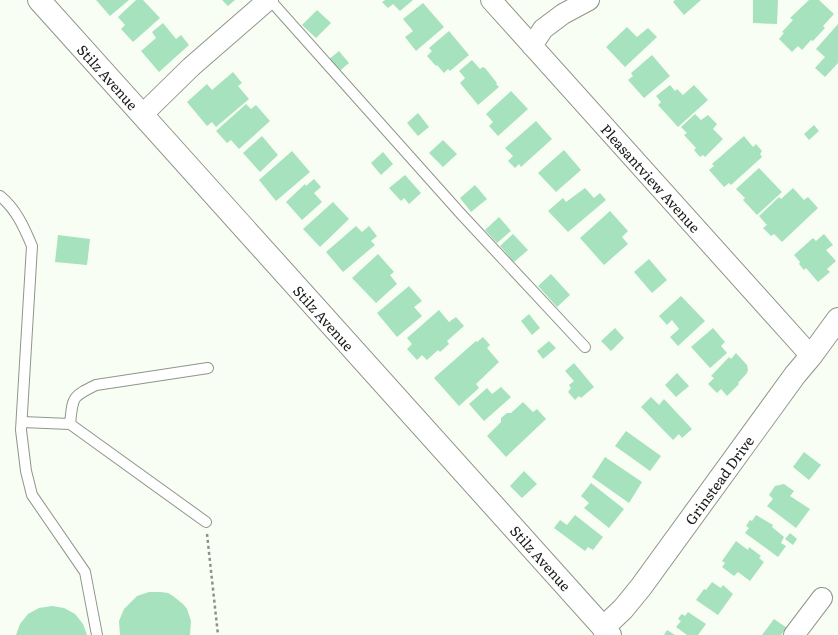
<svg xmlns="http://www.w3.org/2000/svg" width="838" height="635" font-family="Literata,serif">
  <rect width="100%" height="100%" fill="#f8fef3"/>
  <path fill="#a6e2bd" d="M96,0h33l-19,16z
    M136,0h7l17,18 -27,24 -12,-13 4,-4 -7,-8z
    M222,0h13l-7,6z
    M385,0h28l-13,11 -7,-7 -5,4 -6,-6z
    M675,0h26l-17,15 -11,-13z
    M753,0h25l-1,24 -24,-1z
    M809,0h10l15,14 -11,12 2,2 -12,13 -2,-1 -9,10 -4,-4 -6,6 -13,-13 5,-6 -2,-1 11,-12 -3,-2z
    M423,3l21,24 -28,24 -11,-14 8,-6 -10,-12z
    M317,10l14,13 -15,15 -14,-13z
    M163,23l13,16 5,-4 8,10 -30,27 -18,-21 15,-13 -4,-6z
    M838,24v39l-13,14 -10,-9 10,-11 -9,-8z
    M627,27l10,10 11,-9 9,9 -32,30 -19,-20z
    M449,31l20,24 -19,16 -2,-2 -4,4 -7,-8 -1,1 -9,-10 5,-5 -3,-3z
    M339,51l10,12 -12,10 -10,-12z
    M652,55l18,21 -26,22 -16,-18 5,-4 -2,-3z
    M472,60l8,9 3,-2 2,1 12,15 -1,1 3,3 -21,18 -18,-22 5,-5 -6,-7z
    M233,72l9,11 -4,3 11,13 -33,28 -4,-5 -5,4 -20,-24 20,-18 5,6z
    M670,85l5,6 2,-2 6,6 11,-10 14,15 -30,27 -20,-22 3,-3 -5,-6z
    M511,91l17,18 -30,27 -9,-10 4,-4 -7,-8z
    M246,104l5,5 5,-4 14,16 -31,28 -8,-9 -4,3 -11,-12z
    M418,113l11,14 -11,9 -11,-13z
    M695,114l6,6 7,-5 9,9 -4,5 10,10 -18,18 -2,-2 -3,2 -6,-7 2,-2 -12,-13 3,-2 -6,-6z
    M536,121l16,18 -31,28 -2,-3 -4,4 -7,-7 5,-5 -8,-8z
    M814,125l5,6 -10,9 -5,-6z
    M262,136l16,19 -18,17 -17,-19z
    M744,136l9,11 3,-3 6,7 -2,3 2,3 -31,28 -2,-2 -5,4 -15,-17 5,-4 -2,-2z
    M443,140l14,14 -14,13 -14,-14z
    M564,150l17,20 -25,22 -18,-19z
    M292,151l18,21 -34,29 -17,-21z
    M383,152l10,12 -12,11 -10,-12z
    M759,168l23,24 -25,23 -14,-15 2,-2 -9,-9z
    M405,175l16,18 -12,11 -5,-6 -3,3 -12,-13z
    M314,179l7,8 -7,6 8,9 -20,18 -16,-18 19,-18 1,2z
    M475,185l12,14 -16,13 -11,-14z
    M585,188l9,10 6,-5 6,7 -38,32 -20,-21 15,-13 3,4z
    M793,188l11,12 4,-3 10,11 -36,34 -8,-8 -3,2 -8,-8 4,-3 -8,-9 20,-19 2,2z
    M333,202l16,17 -29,28 -17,-18z
    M610,211l18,20 -6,6 6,7 -24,21 -24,-27z
    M499,217l12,14 -14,12 -12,-13z
    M356,226l6,6 7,-6 8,10 -6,5 4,4 -32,27 -17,-20z
    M513,234l15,16 -14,12 -14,-16z
    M824,234l9,11 -7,5 10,11 -9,8 3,3 -12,10 -12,-14 -2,2 -5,-6 1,-2 -6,-7 19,-17 3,3z
    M58,235l32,4 -3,26 -32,-3z
    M378,254l16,18 -4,3 7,9 -21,19 -24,-25z
    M649,259l18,21 -15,13 -18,-21z
    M551,274l19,21 -13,12 -19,-21z
    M409,286l13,15 -8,6 8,9 -25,21 -20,-24z
    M681,296l24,25 -27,25 -8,-9 9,-8 -7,-9 -5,5 -8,-9z
    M439,310l10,12 7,-5 8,9 -17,15 2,3 -9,8 -2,-2 -11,10 -5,-5 -5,5 -10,-11 5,-5 -5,-6z
    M529,314l11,14 -8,7 -11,-14z
    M615,328l9,10 -13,13 -10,-10z
    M713,328l12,14 -4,4 6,7 -17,15 -19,-21z
    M483,337l7,8 -3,3 12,14 -23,22 3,4 -20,18 -25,-28 42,-37 1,1z
    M549,341l7,7 -13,11 -6,-8z
    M736,353l11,12 1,5 -1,3 -9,10 1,1 -12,12 -6,-7 -4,4 -9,-9 6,-6 -3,-2 18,-19 2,2z
    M574,363l20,24 -13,11 -2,-2 -4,4 -7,-8 3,-4 -2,-3 5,-4 -9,-10z
    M677,373l12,13 -13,11 -11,-12z
    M501,387l10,10 -27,24 -15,-17 18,-16 5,6z
    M651,397l8,8 5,-6 28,30 -10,9 -3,-4 -6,6 -32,-33z
    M523,402l10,10 4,-3 9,10 -40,38 -19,-21 14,-14v-4l6,-5h4z
    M626,431l35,25 -11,15 -35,-25z
    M804,452l17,13 -12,15 -16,-13z
    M605,457l37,25 -13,21 -37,-26z
    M524,471l13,13 -15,14 -12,-12z
    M591,483l33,26 -15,19 -25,-20 5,-5 -8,-7z
    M784,484l10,7 -4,5 20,13 -14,19 -29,-22 6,-7 -4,-4 6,-9z
    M575,515l28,22 -10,13 -5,-3 -3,4 -31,-23 6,-8 7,5z
    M756,515l17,10 -1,2 12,10 -3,6 5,3 -8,11 -33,-24 4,-5 -3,-2 4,-6 2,1z
    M790,533l7,6 -4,6 -8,-6z
    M736,541l12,9 1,-3 12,9 -2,2 5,4 -14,19 -12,-9 -4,4 -12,-9 3,-4 -3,-2z
    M712,582l9,6 2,-3 10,9 -15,21 -22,-15 8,-11 2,1z
    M149,592h12l7,1 5,3 10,8 4,5 4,12 -1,14h-70l-1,-14 5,-12 13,-13z
    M52,606l12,2 11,6 8,10 4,11h-71l4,-11 8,-10 11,-6z
    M688,612l18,12 -8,11h-11l-11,-8 5,-6 -3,-2 2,-3 2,-2 3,2z
    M774,619l13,9 -6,7h-19z
    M667,630l8,5h-11z"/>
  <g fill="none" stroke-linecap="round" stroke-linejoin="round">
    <defs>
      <path id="lane" d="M270,0l191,214 124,133
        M0,196c16,13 24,31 32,50l-11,184 5,41 6,24 53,77 12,63
        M22,422l48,2 136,98
        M70,424c3,-27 1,-27 26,-39l112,-17"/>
      <path id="street" d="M491,0l320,356
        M532,46l11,-17 20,-15 26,-14
        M142,115l49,-48 77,-67
        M794,635l28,-37"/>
      <path id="secondary" d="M39,0l571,635
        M603,628l20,-19 18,-22 154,-212 16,-19 27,-37"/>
    </defs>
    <use href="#lane" stroke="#90958b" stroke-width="12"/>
    <use href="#street" stroke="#90958b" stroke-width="22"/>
    <use href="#secondary" stroke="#90958b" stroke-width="24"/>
    <path stroke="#8c9089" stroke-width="2.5" stroke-dasharray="3 3" stroke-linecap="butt" d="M207,534l11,101"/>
    <use href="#lane" stroke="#fff" stroke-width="10"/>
    <use href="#street" stroke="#fff" stroke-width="20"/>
    <use href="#secondary" stroke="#fff" stroke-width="22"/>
  </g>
  <g text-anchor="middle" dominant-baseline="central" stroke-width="4" stroke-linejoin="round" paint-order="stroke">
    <g font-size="14" fill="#171a16" stroke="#fff">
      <text transform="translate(108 77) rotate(48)">Stilz Avenue</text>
      <text transform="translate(651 178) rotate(48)">Pleasantview Avenue</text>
      <text transform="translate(324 318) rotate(48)">Stilz Avenue</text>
      <text transform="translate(719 480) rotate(-54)">Grinstead Drive</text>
      <text transform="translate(541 558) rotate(48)">Stilz Avenue</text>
    </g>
  </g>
</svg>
